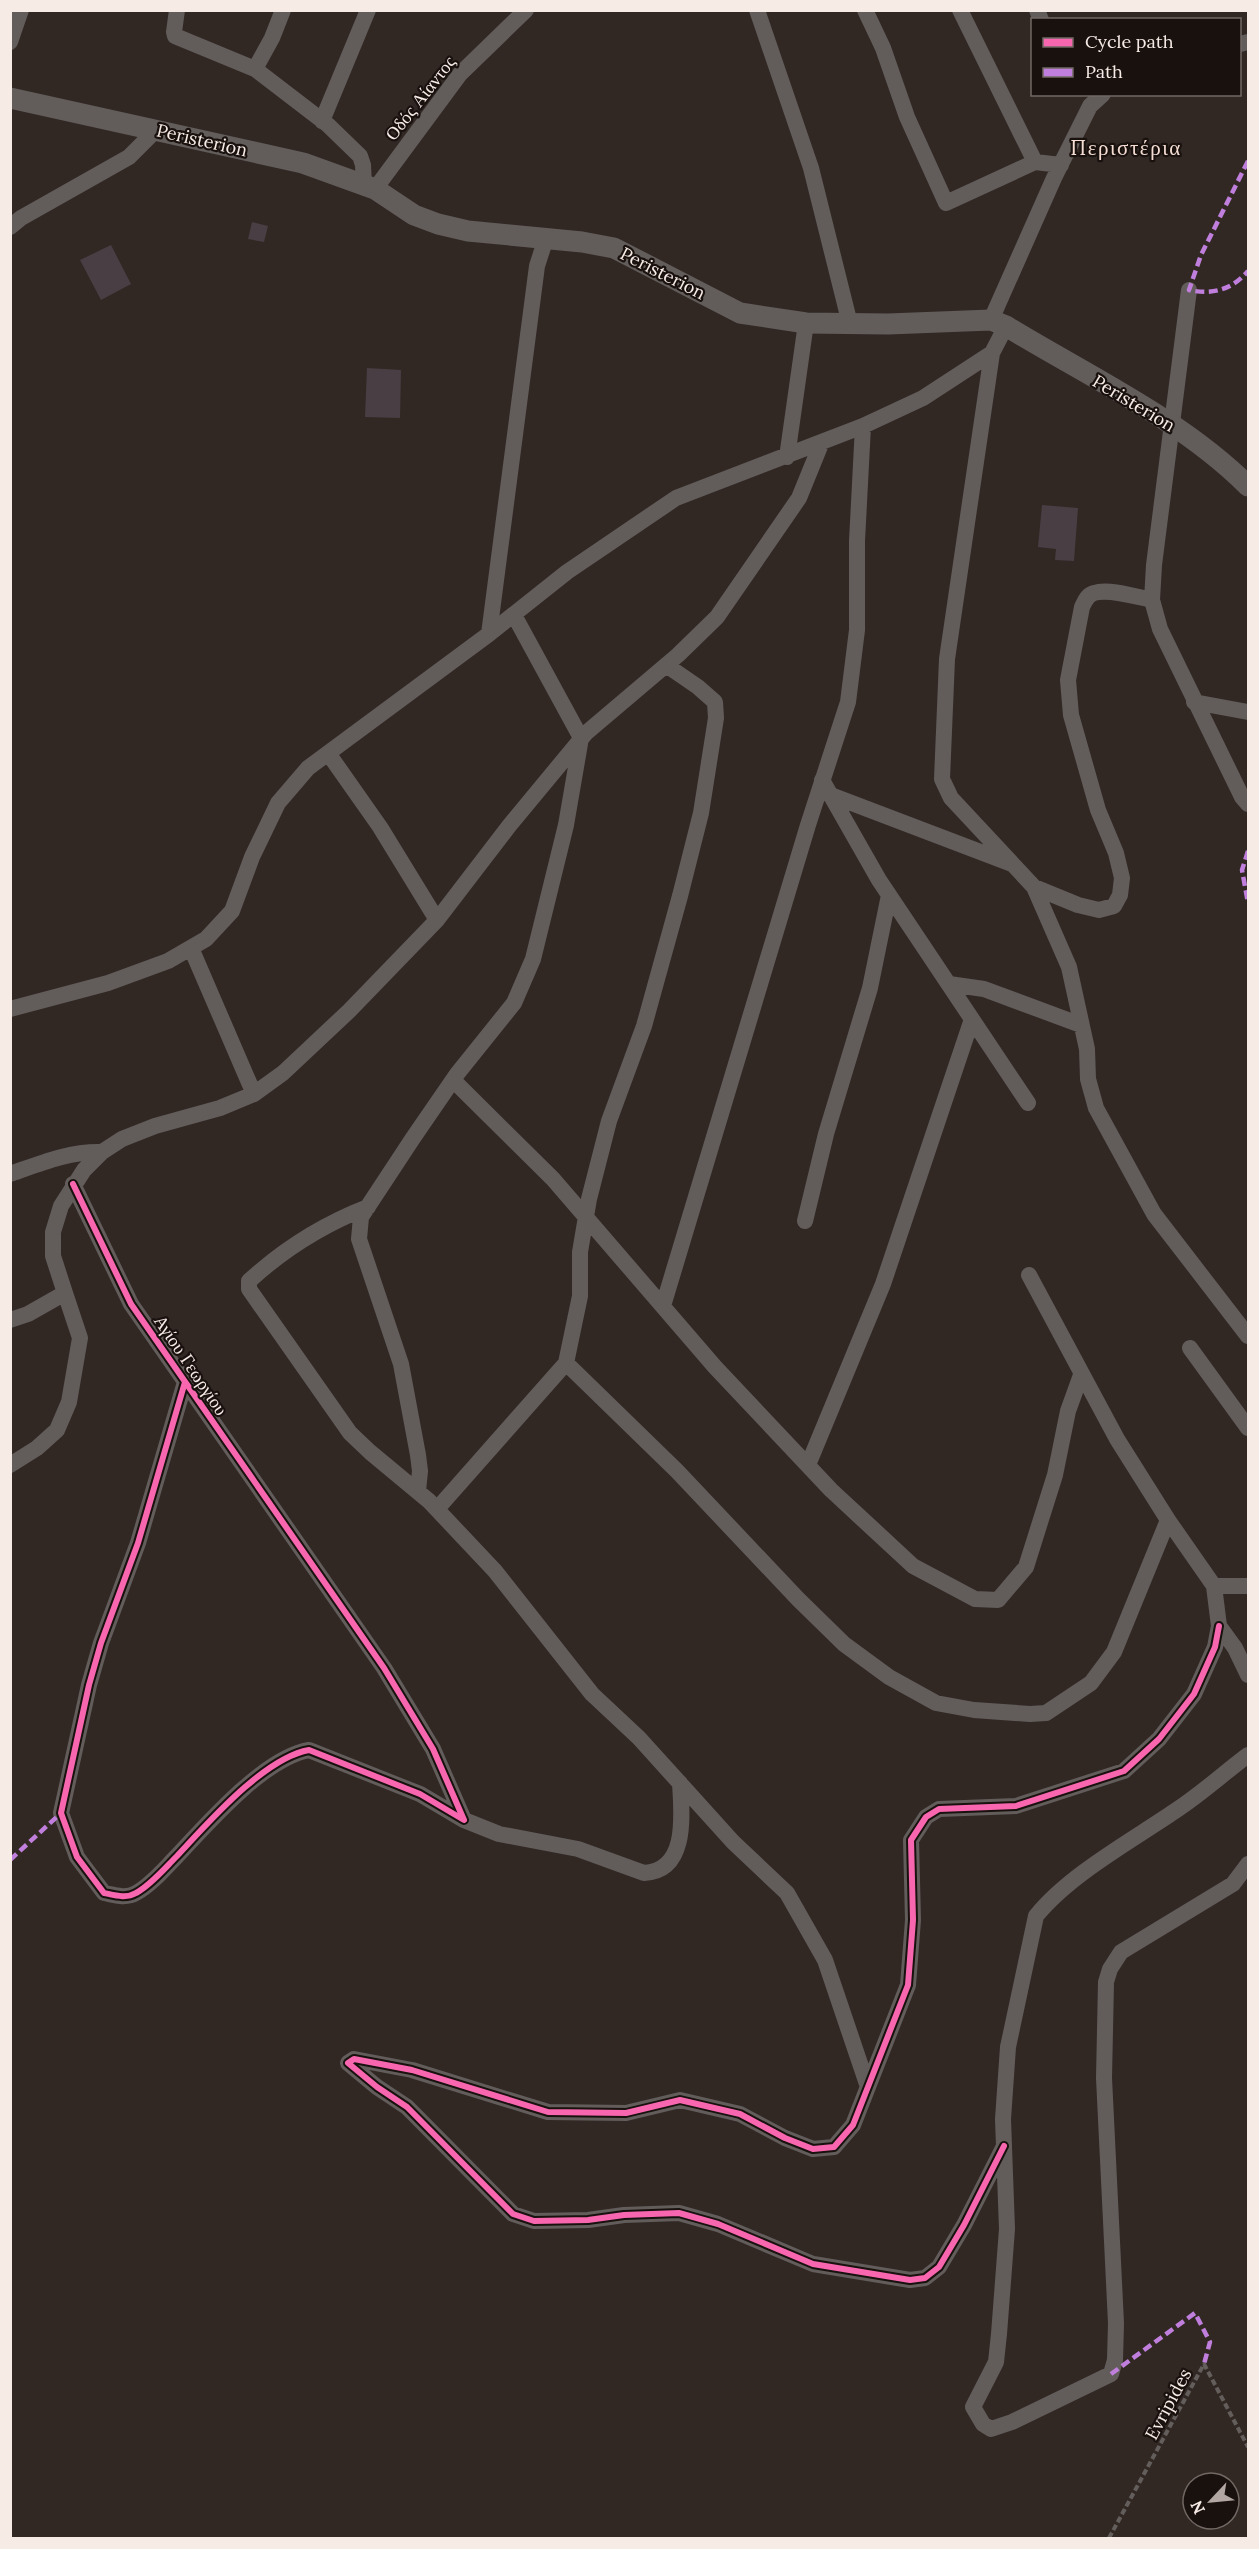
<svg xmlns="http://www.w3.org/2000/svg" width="1259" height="2549" font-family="Lora,serif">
  <rect width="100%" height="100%" fill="#312824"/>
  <path fill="#493e44" d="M252,222l16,4 -4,16 -16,-3z
    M111,245l20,39 -30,16 -21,-40z
    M367,368l34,2 -1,48 -35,-1z
    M1042,505l36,3 -4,53 -19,-1 1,-11 -18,-2z"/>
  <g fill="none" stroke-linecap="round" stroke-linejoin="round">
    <path stroke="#635e5c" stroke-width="4" stroke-dasharray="6 3" stroke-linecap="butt" d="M1109,2538l95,-174 44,83"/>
    <path stroke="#625d5b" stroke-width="16" d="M177,10l-3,22 1,4 80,33 73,56 32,31 3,9 1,20
      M757,10l54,158 39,156
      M865,10l18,38 24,69 39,86 89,-41 26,3
      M960,10l75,152
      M1037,10l4,10
      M10,42l11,-32
      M1240,44l8,-2
      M255,69l17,-31 11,-28
      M322,121l46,-111
      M375,189l85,-115 66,-64
      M10,227l11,-9 108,-61 27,-27
      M1189,290l-35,275 -2,35 8,29 82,168 6,7
      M991,320l63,-142 36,-72 13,-12
      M1006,326l-14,27 -45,306 -5,120 9,19 83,89 35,80 18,82 1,30 8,29 58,106 94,122
      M787,457l19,-134
      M489,634l48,-368 9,-28
      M1194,702l54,10
      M328,753l52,74 57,93
      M822,780l57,100 149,223
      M828,794l184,70
      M1034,887l44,18 21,5 15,-4 6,-11 2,-17 -6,-25 -18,-43 -27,-95 -3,-35 14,-73c3,-6 5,-12 12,-14 15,-5 43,4 58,7
      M191,948l63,146
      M949,984l35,5 97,36
      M10,1009l98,-26 60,-22 38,-22 26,-28 20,-54 26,-54 30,-35 181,-134 78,-62 109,-74 187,-72 60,-28 69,-45
      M453,1080l100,99 162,188 116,123 82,76 62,33 23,1 28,-33 29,-92 13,-64 13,-36
      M10,1174c31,-11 60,-23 92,-22
      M73,1184l58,120 253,364 49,81 31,71 -44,-26 -111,-44c-45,8 -101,73 -132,106 -12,12 -26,29 -41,37 -10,6 -22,2 -32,0l-27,-36 -16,-44 28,-128 12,-42 37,-100 47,-161
      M368,1207c-44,17 -84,42 -119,74v8l101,144 20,19 59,49 66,70 97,123 47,44 94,104 54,51 38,67 43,127
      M805,1221l21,-87 44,-146 19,-93
      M663,1306l145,-481 40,-123 9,-72v-89l6,-115
      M10,1320l18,-6 37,-21 -12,-37v-24l8,-26 23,-36 18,-18 20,-13 33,-13 65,-18 34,-14 29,-21 66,-62 88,-91 72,-94 77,-93 92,-78 39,-38 82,-119 22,-54
      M1190,1348l58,80
      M566,1363l14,-67v-44l9,-53 20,-78 35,-95 36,-130 21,-83 15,-95 -1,-16 -17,-15 -32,-22
      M10,1465l27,-17 20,-18 12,-28 11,-64 -15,-45
      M808,1465l75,-181 89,-265
      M418,1491l2,-20 -2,-16 -17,-91 -42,-125 2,-22 52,-79 44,-64 57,-71 19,-44 33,-134 15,-87 -67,-123
      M437,1509l129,-146 111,108 121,128 46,45 45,33 47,26 38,7 56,4 16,-1 45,-30 23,-31 54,-132 -51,-81 -88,-164
      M1168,1520l46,66 5,40 16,22 13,27
      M1214,1586h34
      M1248,1755c-24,18 -47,39 -73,56 -44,30 -106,64 -139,105l-28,131 -5,72 4,110 -8,105 -3,28 -23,45 10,17 8,5 21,-7 99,-48 4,-14 1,-37 -12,-245 2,-96 4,-13 11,-17 112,-68 15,-20
      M464,1820l35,14 79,15 66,24c44,-2 38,-58 36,-90
      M1004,2146l-40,79 -25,42 -14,11 -15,2 -97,-16 -95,-40 -39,-11 -55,2 -36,5 -54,1 -21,-7 -106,-107 -30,-20 -29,-24 6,-4 58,11 136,42 78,1 54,-13 60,14 45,24 28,11 21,-2 19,-22 55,-140 5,-65 -2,-80 15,-23 13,-8 77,-3 108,-35 35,-32 35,-45 21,-47 4,-21"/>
    <path stroke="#625d5b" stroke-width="21" d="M10,98l293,65 72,26 39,26 24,9 30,7 114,11 32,6 126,65 66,10 82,1 103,-4 15,6c80,49 175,93 242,160"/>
    <path stroke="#c07fdc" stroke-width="4.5" stroke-dasharray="9 4.5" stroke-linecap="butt" d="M1248,161l-47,94 -12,35c23,5 43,0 59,-19
      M1248,851l-6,19 6,33
      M10,1860l51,-47
      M1111,2374l84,-61 15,29 -6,22"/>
    <defs>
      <path id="cycleway" d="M73,1184l58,120 253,364 49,81 31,71 -44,-26 -111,-44c-45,8 -101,73 -132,106 -12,12 -26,29 -41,37 -10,6 -22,2 -32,0l-27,-36 -16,-44 28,-128 12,-42 37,-100 47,-161
        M1004,2146l-40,79 -25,42 -14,11 -15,2 -97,-16 -95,-40 -39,-11 -55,2 -36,5 -54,1 -21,-7 -106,-107 -30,-20 -29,-24 6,-4 58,11 136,42 78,1 54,-13 60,14 45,24 28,11 21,-2 19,-22 55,-140 5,-65 -2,-80 15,-23 13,-8 77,-3 108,-35 35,-32 35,-45 21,-47 4,-21"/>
    </defs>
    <use href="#cycleway" stroke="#19110e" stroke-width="10"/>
    <use href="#cycleway" stroke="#f766af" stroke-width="6"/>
  </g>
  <g text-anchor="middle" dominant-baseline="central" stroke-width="4.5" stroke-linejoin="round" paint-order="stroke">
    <g font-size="18" fill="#f7ebe6" stroke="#19110e">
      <text transform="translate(420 98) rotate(-52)">Οδός Αίαντος</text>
      <text transform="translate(202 140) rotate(13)">Peristerion</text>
      <text transform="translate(663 273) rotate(27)">Peristerion</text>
      <text transform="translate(1134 403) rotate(31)">Peristerion</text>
      <text transform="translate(191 1365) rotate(56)">Αγίου Γεωργίου</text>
      <text transform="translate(1168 2404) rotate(-62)">Evripides</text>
    </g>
    <g font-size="21" letter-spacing="1.5" fill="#f5ddd3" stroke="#19110e">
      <text x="1126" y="147">Περιστέρια</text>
    </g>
  </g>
  <rect width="1259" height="2549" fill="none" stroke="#f7ebe6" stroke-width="24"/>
  <rect x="1031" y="18" width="210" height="78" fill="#19110e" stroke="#726864" stroke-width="1.5"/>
  <rect x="1043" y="38" width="30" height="9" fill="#f766af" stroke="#726864" stroke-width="1.5"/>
  <text x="1085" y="48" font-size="18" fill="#f7ebe6">Cycle path</text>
  <rect x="1043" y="68" width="30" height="9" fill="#c07fdc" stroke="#726864" stroke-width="1.5"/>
  <text x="1085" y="78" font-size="18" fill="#f7ebe6">Path</text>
  <g transform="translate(1211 2501) rotate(244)"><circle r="28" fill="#19110e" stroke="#726864" stroke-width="1.5"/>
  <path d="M0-4.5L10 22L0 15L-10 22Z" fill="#b2a7a2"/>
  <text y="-9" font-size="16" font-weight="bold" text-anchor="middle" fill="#f7ebe6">N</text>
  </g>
</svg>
